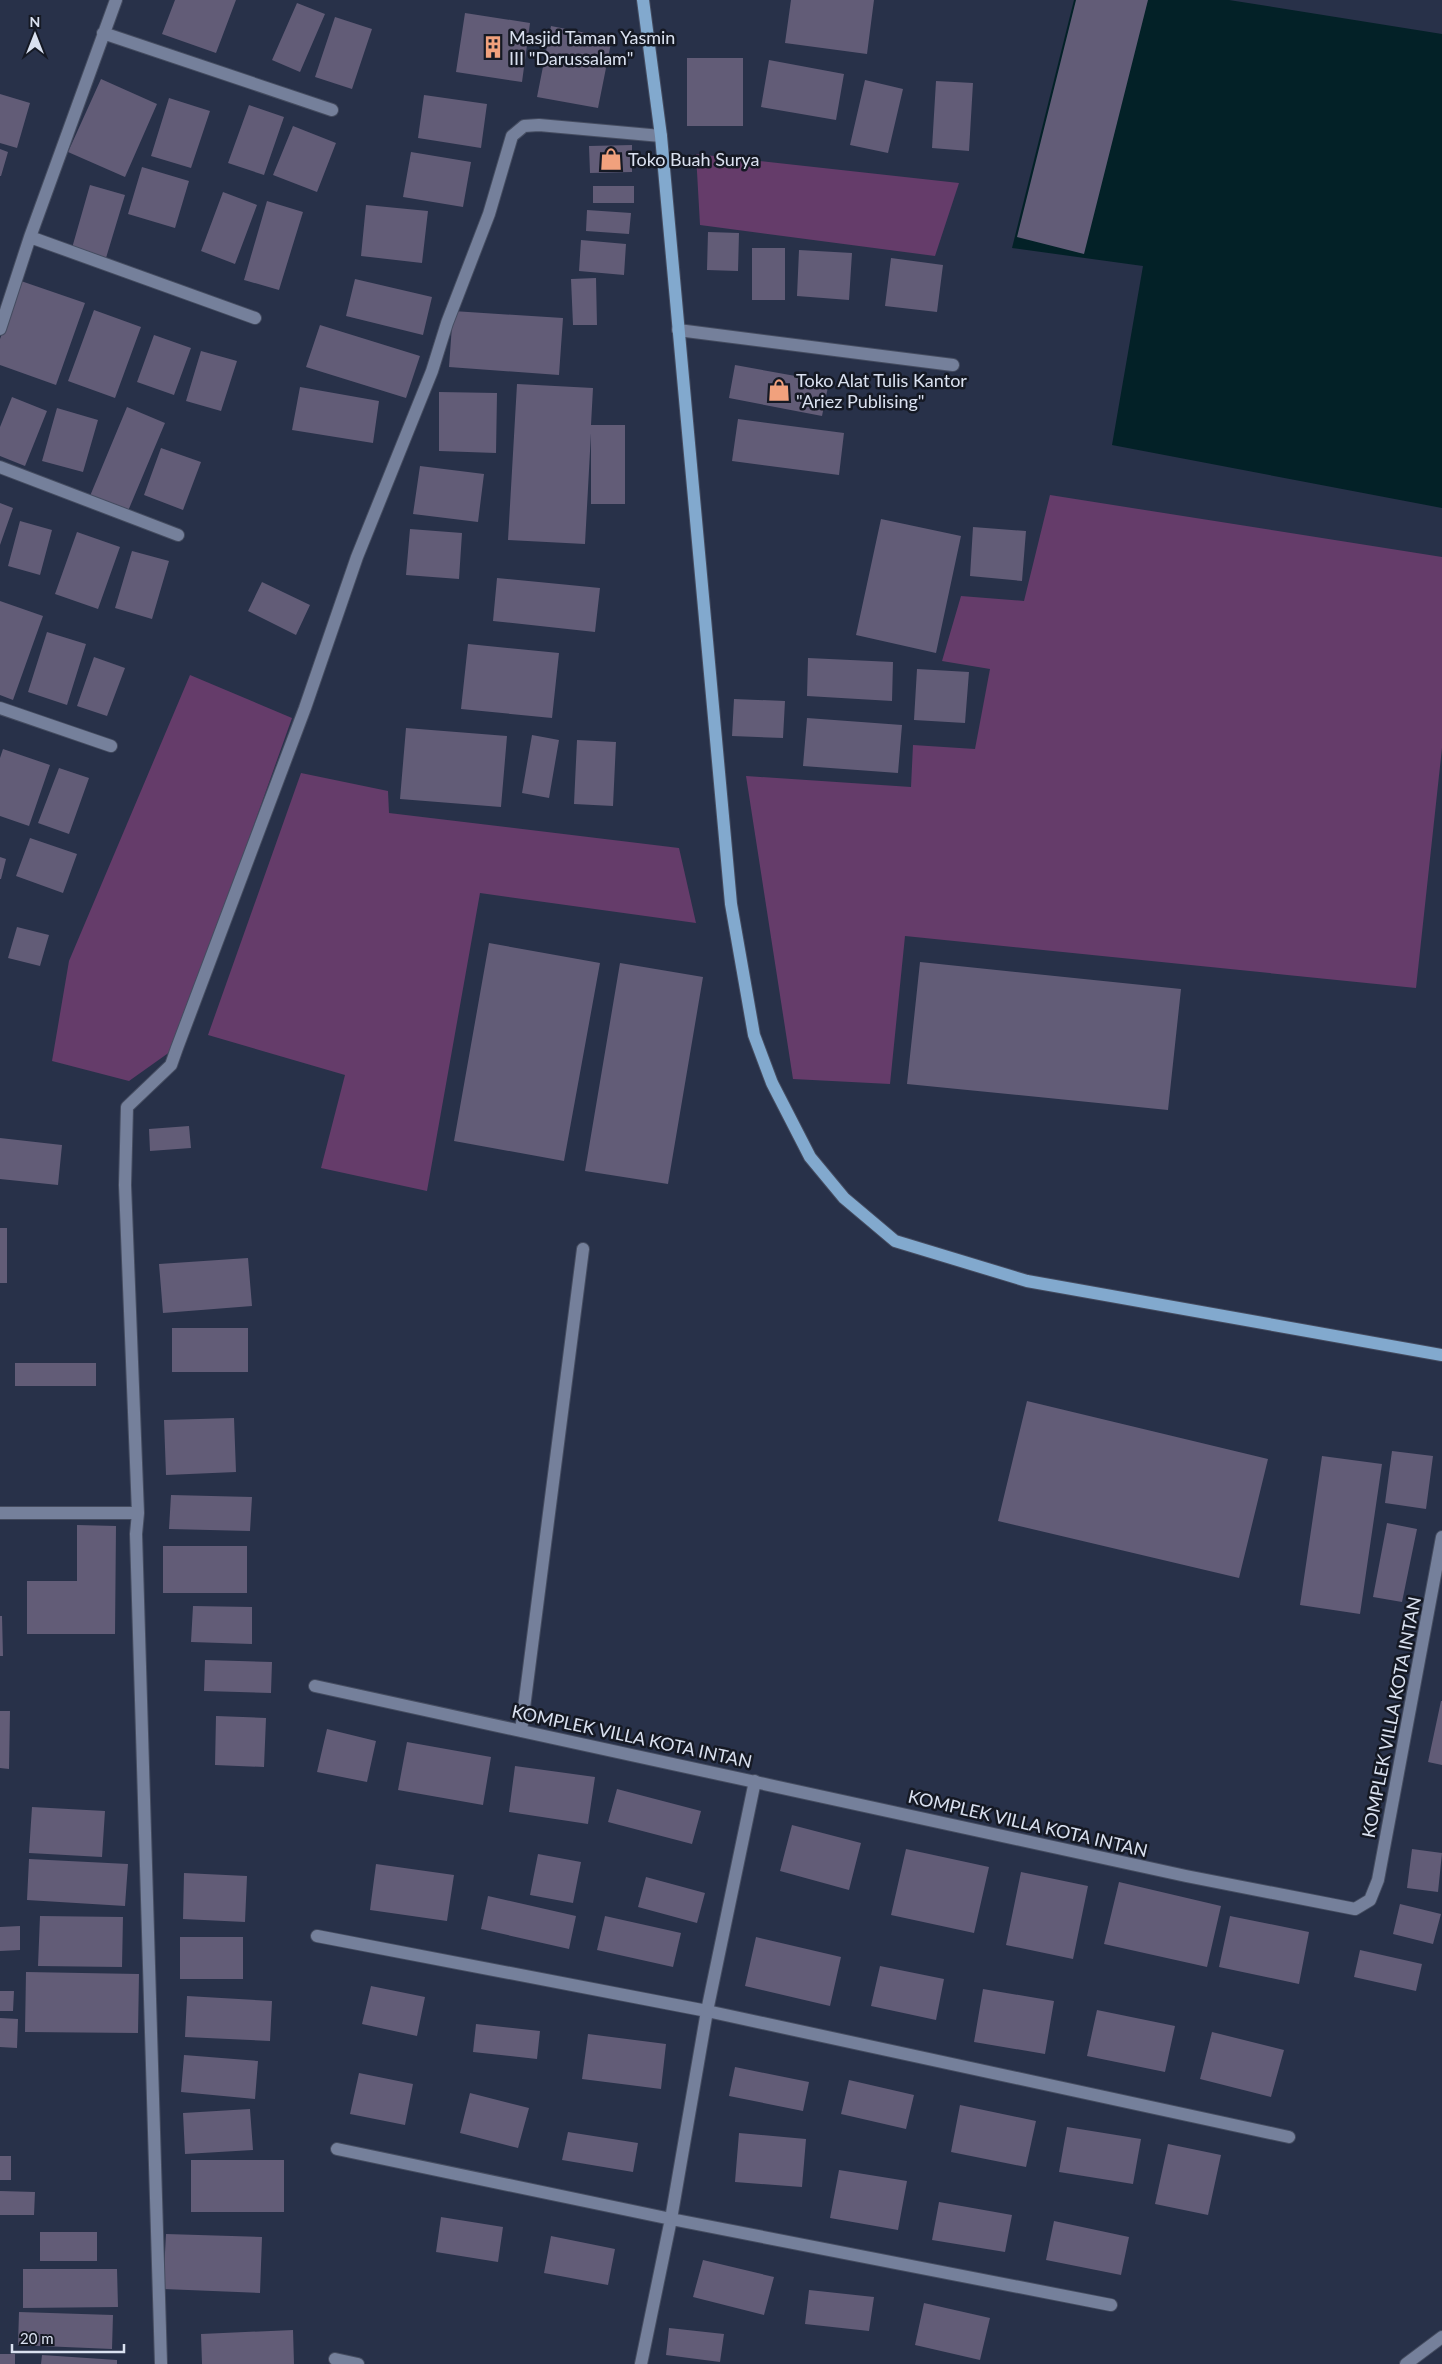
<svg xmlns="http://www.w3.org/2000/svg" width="1442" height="2364" font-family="Lato,sans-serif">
  <rect width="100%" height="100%" fill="#283149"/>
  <path fill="#653c6a" d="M696,154l263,29 -24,73 -235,-31z
    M1050,495l392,62v191l-26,240 -511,-52 -15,148 -97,-5 -47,-303 165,11 2,-42 62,4 15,-80 -48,-8 19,-65 63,5z
    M190,675l102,43 -118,331 -45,32 -77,-20 17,-100z
    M301,773l87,18 1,22 290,35 17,75 -216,-30 -53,298 -106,-23 24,-93 -137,-40z"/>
  <path fill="#032127" d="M1074,0h155l213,34v474l-330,-63 31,-179 -131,-18z"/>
  <path fill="#625c77" d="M175,0h61l-20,53 -54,-19z
    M791,0h83l-7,54 -82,-11z
    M1076,0h72l-64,254 -67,-17z
    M297,3l28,11 -25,58 -28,-12z
    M465,13l65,10 -8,59 -66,-10z
    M335,17l37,12 -20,60 -37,-12z
    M551,26l61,12 -14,70 -61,-11z
    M687,58h56v68h-56z
    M769,60l75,14 -8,46 -75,-13z
    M101,79l56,25 -32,73 -57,-25z
    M865,80l38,9 -15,64 -38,-8z
    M936,81l37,2 -4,68 -37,-3z
    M0,94l30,9 -13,45 -17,-5z
    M424,95l63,9 -6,44 -63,-10z
    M169,98l41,13 -19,57 -40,-12z
    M249,105l35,12 -20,58 -36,-12z
    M293,126l43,17 -19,49 -44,-17z
    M632,145v27l-42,1 -1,-27z
    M0,149l8,3 -7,24h-1z
    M411,152l60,10 -8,45 -60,-10z
    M142,167l47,14 -14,47 -47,-14z
    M90,185l35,10 -19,63 -34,-10z
    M593,186h41v17h-41z
    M223,192l34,13 -22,59 -34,-13z
    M267,201l36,11 -24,78 -35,-10z
    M366,205l62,6 -6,52 -61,-7z
    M587,210l44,3 -2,21 -43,-3z
    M708,232l31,1 -1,38 -31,-1z
    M581,240l45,4 -2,31 -45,-4z
    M752,248h33v52h-33z
    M799,250l53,3 -3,47 -52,-4z
    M891,258l52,7 -6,47 -52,-6z
    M596,278l1,47h-24l-2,-46z
    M355,279l77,18 -9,38 -77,-19z
    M21,281l64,22 -29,82 -56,-20v-26z
    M94,310l47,17 -26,71 -47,-17z
    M453,311l110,7 -4,57 -110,-8z
    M320,325l100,31 -14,42 -100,-31z
    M154,335l37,13 -17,47 -37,-13z
    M201,351l36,10 -16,50 -35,-10z
    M735,365l94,17 -7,34 -93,-18z
    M517,384l76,4 -2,37h34v79h-34v-71l-6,111 -77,-4z
    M300,387l79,14 -6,42 -81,-13z
    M439,392l58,1 -1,60 -57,-2z
    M12,397l35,14 -22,55 -25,-10v-29z
    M127,407l38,16 -37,88 -38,-15z
    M57,408l41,12 -15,52 -41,-11z
    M738,419l106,14 -5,42 -107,-14z
    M161,448l40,14 -18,48 -39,-15z
    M420,466l64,8 -6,48 -65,-8z
    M0,503l13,5 -13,37z
    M881,519l80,17 -25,117 -80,-18z
    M20,521l32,9 -12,45 -32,-9z
    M973,527l53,4 -4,50 -52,-5z
    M410,529l52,4 -3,46 -53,-4z
    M77,532l43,15 -22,62 -43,-15z
    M132,551l37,10 -17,58 -37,-11z
    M497,578l103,10 -5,44 -102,-11z
    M262,582l48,23 -14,30 -48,-24z
    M0,601l43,15 -30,84 -13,-5z
    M47,632l39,12 -19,61 -39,-13z
    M468,644l91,9 -7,65 -91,-9z
    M94,657l31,11 -18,48 -30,-10z
    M808,658l85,4 -1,39 -85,-5z
    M917,669l52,3 -4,51 -51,-3z
    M734,699l51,2 -2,37 -51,-2z
    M807,718l95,7 -4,48 -95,-7z
    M406,728l101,8 -6,71 -101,-8z
    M532,735l27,5 -10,58 -27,-5z
    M577,740l39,2 -3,64 -39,-2z
    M3,749l47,16 -21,61 -29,-10v-58z
    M59,768l30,10 -20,56 -31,-11z
    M30,838l47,16 -14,39 -47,-17z
    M0,857l6,2 -5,20h-1z
    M17,927l32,8 -9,31 -32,-8z
    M489,943l111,20 -36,198 -110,-20z
    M920,962l261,27 -13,121 -261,-26z
    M620,963l83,14 -35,207 -83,-13z
    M189,1126l2,22 -41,3 -1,-22z
    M0,1138l62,7 -4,40 -58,-6z
    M0,1228h7v55h-7z
    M248,1258l4,48 -89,7 -4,-49z
    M172,1328h76v44h-76z
    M15,1363h81v23h-81z
    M1027,1401l241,58 -29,119 -241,-57z
    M234,1418l2,54 -70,3 -2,-55z
    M1392,1451l41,5 -7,53 -41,-6z
    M1322,1456l60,8 -22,150 -60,-9z
    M171,1495l81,2 -2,34 -81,-2z
    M1387,1523l30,6 -15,73 -29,-5z
    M77,1525l39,1 -1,108h-88v-53h50z
    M163,1546h84v47h-84z
    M193,1606l59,1v37l-61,-2z
    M0,1616h2l1,40h-3z
    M205,1660l67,2 -1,31 -67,-2z
    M1441,1701h1v64l-14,-3z
    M0,1711h10l-1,58 -9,-1z
    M216,1716l50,2 -2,49 -49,-2z
    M327,1729l49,12 -9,41 -50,-10z
    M407,1742l84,15 -8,48 -85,-15z
    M515,1766l80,11 -7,47 -79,-12z
    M617,1789l84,22 -9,33 -84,-22z
    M32,1807l73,4 -3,46 -73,-4z
    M792,1825l69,18 -12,47 -69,-19z
    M906,1849l83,18 -15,66 -83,-18z
    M1412,1849l30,4 -4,39 -31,-4z
    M538,1854l43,8 -8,41 -43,-8z
    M29,1859l99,5 -3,42 -98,-6z
    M376,1864l78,11 -7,46 -77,-11z
    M1021,1872l67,14 -15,73 -67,-14z
    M184,1873l63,3 -2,46 -62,-3z
    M646,1877l59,16 -8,30 -59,-16z
    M1119,1882l102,24 -14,61 -103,-23z
    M488,1896l88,20 -7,33 -88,-20z
    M1400,1904l41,10 -8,30 -40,-10z
    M40,1916l83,1 -1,50 -84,-1z
    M605,1916l76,17 -8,34 -76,-17z
    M1230,1916l79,16 -10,52 -80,-17z
    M20,1926v24l-20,1v-24z
    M180,1937h63v42h-63z
    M756,1937l85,20 -11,49 -85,-20z
    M1360,1950l62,14 -6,27 -62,-14z
    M880,1966l64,13 -8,41 -65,-14z
    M26,1972l113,2 -1,59 -113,-1z
    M371,1986l54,11 -8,39 -55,-12z
    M983,1989l71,12 -9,53 -71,-12z
    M0,1991h14l-1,20h-13z
    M187,1996l85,5 -2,40 -85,-4z
    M1097,2010l78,16 -10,46 -78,-16z
    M0,2018l18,1 -1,29 -17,-1z
    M476,2024l64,7 -3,28 -64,-7z
    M1212,2032l72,18 -13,47 -71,-18z
    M588,2034l78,10 -5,45 -79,-10z
    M184,2055l74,6 -3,38 -74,-7z
    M735,2067l74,15 -6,29 -74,-15z
    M359,2073l54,11 -8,41 -55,-11z
    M849,2080l65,15 -8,34 -65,-15z
    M470,2093l59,15 -11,40 -58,-15z
    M960,2105l76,16 -10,46 -75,-15z
    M250,2109l3,41 -68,4 -2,-41z
    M1067,2127l74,12 -8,45 -74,-12z
    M568,2132l70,11 -5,29 -71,-12z
    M739,2133l67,6 -4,48 -67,-5z
    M1168,2144l53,11 -13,60 -53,-11z
    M0,2156h11v24h-11z
    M191,2160h93v52h-93z
    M839,2170l68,11 -9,49 -68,-12z
    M0,2191l35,1 -1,23h-34z
    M939,2202l73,13 -7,37 -73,-12z
    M441,2217l62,10 -5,35 -62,-10z
    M1054,2221l75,16 -8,38 -75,-15z
    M40,2232h57v29h-57z
    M166,2234l96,3 -2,56 -97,-4z
    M551,2236l64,13 -7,36 -64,-12z
    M703,2260l71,17 -10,38 -71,-18z
    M23,2269h94l1,38 -95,1z
    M809,2290l65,7 -5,34 -64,-7z
    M924,2303l66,15 -10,42 -65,-15z
    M19,2312l94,3 -1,34 -94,-4z
    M669,2328l55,6 -4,28 -54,-7z
    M293,2330l1,34h-92l-1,-30z
    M0,2354h15v10h-15z
    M42,2355l75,5v4h-76z"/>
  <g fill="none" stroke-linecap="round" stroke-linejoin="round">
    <defs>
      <path id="minor" d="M103,33l229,77
        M30,237l225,81
        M0,329l30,-92 86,-237
        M678,330l275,35
        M0,467l178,68
        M0,708l111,38
        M0,1513h138l-2,21 25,830
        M138,1513l-13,-328 2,-78 44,-42 6,-17 128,-340 52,-151 75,-186 15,-48 42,-109 23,-78 12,-10 15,-1 122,11
        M315,1686l871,190 169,33 15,-9 8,-20 64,-343
        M521,1731l62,-482
        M317,1936l390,75 582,126
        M337,2149l334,70 440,86
        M335,2359l23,5
        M641,2364l30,-145 36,-208 48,-230
        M1406,2364l36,-27"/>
      <path id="major" d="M643,0l18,136 70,768 23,131 18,48 38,74 34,41 51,43 132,40 415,74"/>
    </defs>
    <use href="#minor" stroke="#454c60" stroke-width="14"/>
    <use href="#major" stroke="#454c60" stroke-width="14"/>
    <use href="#minor" stroke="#75809b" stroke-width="12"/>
    <use href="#major" stroke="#82a9ce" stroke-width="12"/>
  </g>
  <defs>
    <symbol id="building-bare" viewBox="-9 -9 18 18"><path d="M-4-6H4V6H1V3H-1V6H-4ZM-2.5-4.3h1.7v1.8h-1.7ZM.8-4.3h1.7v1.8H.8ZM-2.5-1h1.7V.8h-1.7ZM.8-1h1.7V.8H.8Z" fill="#f1a17d" stroke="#151924" stroke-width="2.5" paint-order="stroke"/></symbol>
    <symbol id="shop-bare" viewBox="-9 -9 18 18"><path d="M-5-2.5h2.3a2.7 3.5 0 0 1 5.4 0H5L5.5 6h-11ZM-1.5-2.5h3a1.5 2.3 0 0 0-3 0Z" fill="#f1a17d" stroke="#151924" stroke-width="2.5" paint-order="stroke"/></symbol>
  </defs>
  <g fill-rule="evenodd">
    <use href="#building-bare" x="477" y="31" width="32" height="32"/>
    <use href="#shop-bare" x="595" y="143" width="32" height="32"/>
    <use href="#shop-bare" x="763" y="374" width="32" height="32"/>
  </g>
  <g text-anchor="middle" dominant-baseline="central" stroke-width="5" stroke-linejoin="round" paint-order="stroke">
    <g font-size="18" fill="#dae1f0" stroke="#151924" text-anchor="start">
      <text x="509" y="37">Masjid Taman Yasmin<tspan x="509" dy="21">III "Darussalam"</tspan></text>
      <text x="628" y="159">Toko Buah Surya</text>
      <text x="796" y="380">Toko Alat Tulis Kantor<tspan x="796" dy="21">"Ariez Publising"</tspan></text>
    </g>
    <g font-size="18" fill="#dae1f0" stroke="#151924">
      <text transform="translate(1391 1717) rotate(-79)">KOMPLEK VILLA KOTA INTAN</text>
      <text transform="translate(632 1736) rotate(12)">KOMPLEK VILLA KOTA INTAN</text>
      <text transform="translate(1028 1823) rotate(13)">KOMPLEK VILLA KOTA INTAN</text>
    </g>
  </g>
  <g transform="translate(35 35)" stroke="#151924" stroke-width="4" paint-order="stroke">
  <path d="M0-4L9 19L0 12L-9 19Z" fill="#dae1f0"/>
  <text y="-8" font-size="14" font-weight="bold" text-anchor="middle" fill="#dae1f0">N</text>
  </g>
  <path d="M12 2344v8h112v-8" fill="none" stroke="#dae1f0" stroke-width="2.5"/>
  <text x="20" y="2344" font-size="15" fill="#dae1f0" stroke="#151924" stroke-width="4" paint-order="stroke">20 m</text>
</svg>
